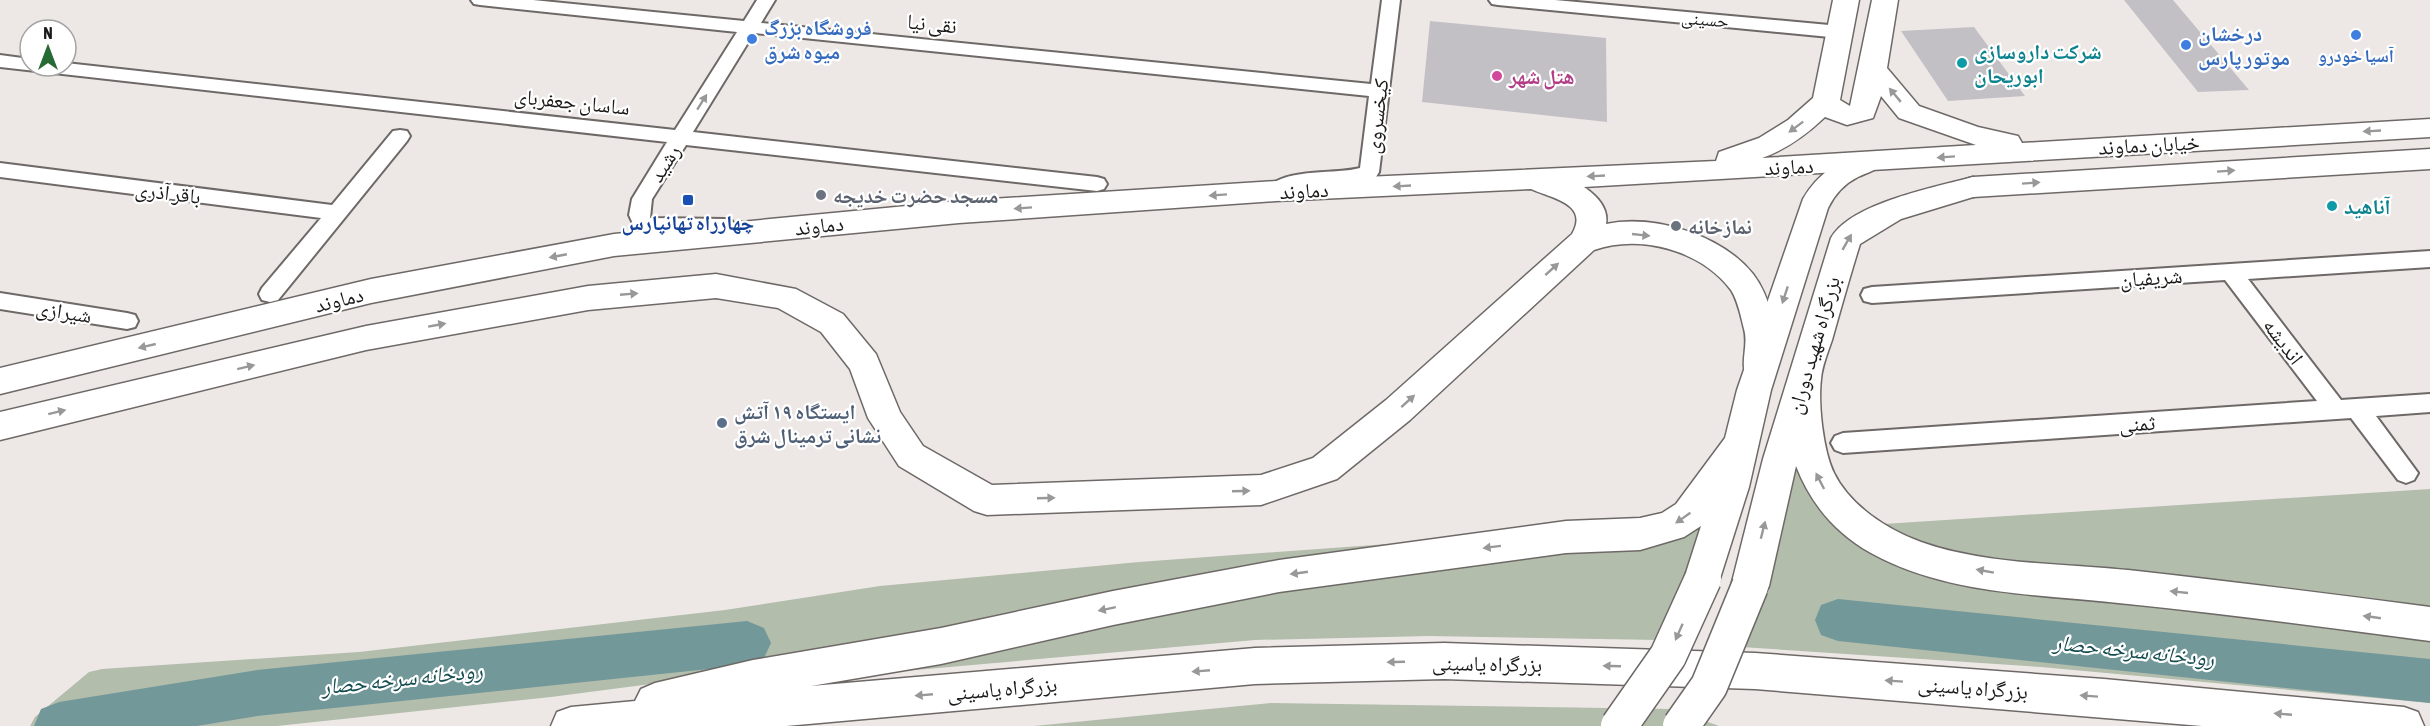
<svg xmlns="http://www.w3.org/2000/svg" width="2430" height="726" font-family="'Asap Condensed','Noto Naskh Arabic',sans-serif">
  <rect width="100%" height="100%" fill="#ede8e6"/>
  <path fill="#b2bdac" d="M1799,428l62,109 569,96v70l-389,-36 -300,-20z
    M2430,489v130l-441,-54 -121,-40z
    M1717,491l-57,149 -231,-4 -174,4 -385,34 342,-77 391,-49z
    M1429,541l-686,131 -192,25 -274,29h-247l5,-9 54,-45 13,-3 257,-17 366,-42 155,-24 259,-24z
    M1271,703l401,6 47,17h-685z"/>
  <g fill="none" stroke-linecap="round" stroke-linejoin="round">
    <path fill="#73989a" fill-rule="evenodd" d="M1838,599l592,60v44l-592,-62 -17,-6 -6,-15 6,-15z
      M747,621l17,7 7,15 -7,15 -17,7 -490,51 -60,10h-163l7,-17 18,-7 198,-32z"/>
  </g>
  <path fill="#c3c0c5" d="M2124,0h49l76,90 -51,2z
    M1430,21l176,17 1,84 -185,-20z
    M1974,27l51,69 -77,5 -47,-70z"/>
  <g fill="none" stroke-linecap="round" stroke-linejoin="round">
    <defs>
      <path id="street" d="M471,0h62l211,21 13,-21h18l-14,23 610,61 11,-84h18l-21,172 -3,5c-25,8 -50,5 -76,11 -12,3 -18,12 -31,8l-3,-5c14,-24 69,-16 94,-23l9,-72 -615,-63 -61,99 404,45 7,2 3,5 -3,5 -7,2 -411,-46 -34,54 -2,19 75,1 7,2 3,5 -3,5 -7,2 -82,-1 -7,-2 -7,-15 3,-16 35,-57 -667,-75v-12l30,4v7h36v-3l609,67 62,-98 -257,-27 -6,-1z
        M1489,0h66l285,26 6,2 3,4 -3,4 -6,2 -342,-33 -6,-1z
        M400,130l7,1 3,5 -3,5 -129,159 -8,2 -8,-2 -3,-6 3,-6 59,-70 -321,-41v-14l332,42 61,-74z
        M2430,251v16l-182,12 93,121 89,-6v18l-54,4 42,57 -4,7 -8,3 -8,-3 -47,-62 -508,35 -8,-3 -4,-7 4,-7 8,-3 474,-32 -92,-121 -353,23 -8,-2 -3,-6 3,-6 8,-2z
        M0,293l127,20 8,2 3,6 -3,6 -8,2 -127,-20z"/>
      <path id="primary" d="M1833,0h26l-19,100 10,6 22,-106h26l-11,68 32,38 59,21 40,9 4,7 408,-24v18l-846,50c12,8 25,21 22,37 48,-10 116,11 147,50 10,13 15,27 19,42 7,22 10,41 -1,62l-12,4 -12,-4c-8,-15 2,-32 -3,-49 -3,-12 -6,-28 -13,-39 -30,-40 -91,-56 -137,-40l-184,170 -73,59 -76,26 -274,10 -13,-4 -75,-45 -31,-48 -18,-49 -29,-37 -43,-24 -62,-10 -128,12 -222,40 -366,90v-28l366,-86 222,-40 128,-12 80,15 47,25 33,40 24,58 23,34 69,39 269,-10 52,-17 73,-58 186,-166c18,-31 -22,-36 -41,-45l-255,12 -317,22 -345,33 -243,47 -371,91v-26l371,-89 243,-45 345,-33 317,-20 440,-20 3,-9 40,-14 29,-18 25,-22zM1881,96l18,22 77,27 -214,13c25,-9 44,-23 63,-41l22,8 26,-7z
        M2430,149v20l-457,28 -10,-3 -5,-7 5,-7 10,-3z"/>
      <path id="highway" d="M1868,152l10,3 4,7c-5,9 -14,10 -24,15 -14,7 -23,17 -30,31l-57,182 -22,97 -33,104 -13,4 -13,-4 -6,-12 17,-53 -17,11 -44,13 -74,3 -287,39 -166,33 -172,39 -130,22 444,-38 189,-5 311,10 349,26 300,28 14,5 6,14h-222l-447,-37 -311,-10 -189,5 -469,42h-235l6,-14 14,-5 64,-6 6,-12 14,-6 98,-23 188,-32 172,-37 166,-31 287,-39 74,-3 22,-5 14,-9 49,-66 12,-48 66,-191c16,-27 35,-38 65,-47z
        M1973,177l10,3 5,7 -5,7 -82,25 -41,25c-10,32 -19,64 -28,96 -4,12 -10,26 -11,39 -3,25 2,71 13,94 16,33 54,57 87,69 65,23 139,21 207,28 101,11 201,24 302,37v34c-101,-13 -201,-27 -302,-37 -86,-10 -179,-8 -257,-51 -36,-20 -60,-49 -75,-87l-27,120 -6,12 -13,5 -13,-5 -6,-12 32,-127 68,-221c20,-35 105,-51 142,-61z"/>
    </defs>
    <use href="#street" stroke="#6e6967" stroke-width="4"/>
    <use href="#primary" stroke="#6e6967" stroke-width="3"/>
    <use href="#highway" stroke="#6e6967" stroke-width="3"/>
    <use href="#street" fill="#fff" fill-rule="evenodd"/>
    <use href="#primary" fill="#fff" fill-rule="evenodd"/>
    <use href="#highway" fill="#fff" fill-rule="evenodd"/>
    <defs>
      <path id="highway-bridge" d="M1619,726l49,-70 35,-77
        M1681,726l28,-40 41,-100"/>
    </defs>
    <use href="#highway-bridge" stroke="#6e6967" stroke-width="39" stroke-linecap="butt"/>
    <use href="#highway-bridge" stroke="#fff" stroke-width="36"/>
  </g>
  <defs><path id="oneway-solid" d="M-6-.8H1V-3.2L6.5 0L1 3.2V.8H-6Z" transform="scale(1.5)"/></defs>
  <g fill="#999898">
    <use href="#oneway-solid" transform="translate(1895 95) rotate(-130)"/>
    <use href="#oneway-solid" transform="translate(702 102) rotate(-58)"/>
    <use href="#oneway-solid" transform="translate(1796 127) rotate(143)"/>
    <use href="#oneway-solid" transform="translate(2372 131) rotate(177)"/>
    <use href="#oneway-solid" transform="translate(1946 157) rotate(176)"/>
    <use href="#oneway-solid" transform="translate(2226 171) rotate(-4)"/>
    <use href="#oneway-solid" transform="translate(1596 176) rotate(177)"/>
    <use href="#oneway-solid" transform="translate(2031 183) rotate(-4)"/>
    <use href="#oneway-solid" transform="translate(1402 186) rotate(177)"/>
    <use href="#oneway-solid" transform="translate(1218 195) rotate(176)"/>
    <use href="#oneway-solid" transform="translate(1023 208) rotate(176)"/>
    <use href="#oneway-solid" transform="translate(1641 235) rotate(6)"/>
    <use href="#oneway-solid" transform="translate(1847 242) rotate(-60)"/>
    <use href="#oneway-solid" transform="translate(558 256) rotate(169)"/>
    <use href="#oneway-solid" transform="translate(1552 269) rotate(-42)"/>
    <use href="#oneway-solid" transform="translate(629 294) rotate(-5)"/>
    <use href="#oneway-solid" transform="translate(1785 295) rotate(108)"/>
    <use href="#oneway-solid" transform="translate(437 325) rotate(-10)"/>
    <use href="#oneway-solid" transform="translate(147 346) rotate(167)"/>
    <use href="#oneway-solid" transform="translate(246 367) rotate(-14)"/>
    <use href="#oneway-solid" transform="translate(1408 401) rotate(-42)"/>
    <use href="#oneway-solid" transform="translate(57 412) rotate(-14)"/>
    <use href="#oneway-solid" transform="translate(1820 481) rotate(-117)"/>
    <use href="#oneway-solid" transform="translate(1241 491) rotate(-2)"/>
    <use href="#oneway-solid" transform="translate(1046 498) rotate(-2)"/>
    <use href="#oneway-solid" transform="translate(1683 518) rotate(145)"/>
    <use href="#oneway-solid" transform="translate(1763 530) rotate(-76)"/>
    <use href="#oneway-solid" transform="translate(1492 547) rotate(173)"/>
    <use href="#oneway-solid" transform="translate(1985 571) rotate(-170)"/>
    <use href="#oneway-solid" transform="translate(1299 573) rotate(172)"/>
    <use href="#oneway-solid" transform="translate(2179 592) rotate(-174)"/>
    <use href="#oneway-solid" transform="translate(1107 609) rotate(168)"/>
    <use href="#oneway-solid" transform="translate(2372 617) rotate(-172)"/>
    <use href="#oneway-solid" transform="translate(1679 632) rotate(114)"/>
    <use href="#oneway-solid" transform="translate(1396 662) rotate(178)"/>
    <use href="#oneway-solid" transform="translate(1612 666) rotate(-178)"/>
    <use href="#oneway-solid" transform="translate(1201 671) rotate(175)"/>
    <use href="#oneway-solid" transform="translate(1894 681) rotate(-176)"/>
    <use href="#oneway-solid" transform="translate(924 695) rotate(175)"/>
    <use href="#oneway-solid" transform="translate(2089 696) rotate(-176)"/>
    <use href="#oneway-solid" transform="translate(2283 714) rotate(-175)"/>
  </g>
  <g fill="#3f7fe0" stroke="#fff" stroke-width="2">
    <circle cx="2356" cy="35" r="6"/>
    <circle cx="752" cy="39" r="6"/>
    <circle cx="2186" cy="45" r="6"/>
  </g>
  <g fill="#0f9aa8" stroke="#fff" stroke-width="2">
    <circle cx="1962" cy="63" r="6"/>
    <circle cx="2332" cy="206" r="6"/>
  </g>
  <circle fill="#d1479c" stroke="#fff" stroke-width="2" cx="1497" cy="76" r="6"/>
  <g fill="#6b7280" stroke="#fff" stroke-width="2">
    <circle cx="821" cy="195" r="6"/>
    <circle cx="1676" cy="226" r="6"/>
  </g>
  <rect fill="#1a4fb4" stroke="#fff" stroke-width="2" x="682" y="194" width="12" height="12" rx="3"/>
  <circle fill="#5c6f8a" stroke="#fff" stroke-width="2" cx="722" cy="423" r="6"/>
  <g text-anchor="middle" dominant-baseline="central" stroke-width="4.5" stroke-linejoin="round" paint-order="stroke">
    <g font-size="18" fill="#1c1a19" stroke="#fff">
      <text transform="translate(1705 19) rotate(5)">حسینی</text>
    </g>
    <g font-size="18" font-weight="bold" fill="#366cbe" stroke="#fff">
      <text x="2356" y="55">آسیا خودرو</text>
    </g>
    <g font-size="21" fill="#1c1a19" stroke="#fff">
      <text transform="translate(932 23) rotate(6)">نقی نیا</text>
      <text transform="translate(572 101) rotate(6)">ساسان جعفربای</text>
      <text transform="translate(1376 116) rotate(-83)">کیخسروی</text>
      <text transform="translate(2149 144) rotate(-3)">خیابان دماوند</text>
      <text transform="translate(664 163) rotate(-58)">رشید</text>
      <text transform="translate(1789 166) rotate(-3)">دماوند</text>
      <text transform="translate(1304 190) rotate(-3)">دماوند</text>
      <text transform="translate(168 192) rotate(7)">باقر آذری</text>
      <text transform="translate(819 225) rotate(-6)">دماوند</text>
      <text transform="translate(2151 277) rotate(-4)">شریفیان</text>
      <text transform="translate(339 299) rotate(-14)">دماوند</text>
      <text transform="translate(64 311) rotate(9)">شیرازی</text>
      <text transform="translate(2284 341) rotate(53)">اندیشه</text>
      <text transform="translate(1813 345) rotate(-74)">بزرگراه شهید دوران</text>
      <text transform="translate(2137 423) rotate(-4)">ثمنی</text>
      <text transform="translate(1487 663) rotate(1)">بزرگراه یاسینی</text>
      <text transform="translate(1973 687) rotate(4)">بزرگراه یاسینی</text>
      <text transform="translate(1002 688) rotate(-5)">بزرگراه یاسینی</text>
    </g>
    <g font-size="21" font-weight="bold" fill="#366cbe" stroke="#fff" text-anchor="start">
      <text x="764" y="27">فروشگاه بزرگ<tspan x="764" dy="24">میوه شرق</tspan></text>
      <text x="2198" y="33">درخشان<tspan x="2198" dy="24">موتور پارس</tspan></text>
    </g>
    <g font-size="21" font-weight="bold" fill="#0d838f" stroke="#fff" text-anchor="start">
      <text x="1974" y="51">شرکت داروسازی<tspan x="1974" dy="24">ابوریحان</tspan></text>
      <text x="2344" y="206">آناهید</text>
    </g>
    <g font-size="21" font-weight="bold" fill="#b23c85" stroke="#fff" text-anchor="start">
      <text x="1509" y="76">هتل شهر</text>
    </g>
    <g font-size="21" font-weight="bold" fill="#5b616d" stroke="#fff" text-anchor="start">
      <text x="833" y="195">مسجد حضرت خدیجه</text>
      <text x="1688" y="226">نمازخانه</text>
    </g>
    <g font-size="21" font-weight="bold" fill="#164399" stroke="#fff">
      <text x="688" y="222">چهارراه تهانپارس</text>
    </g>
    <g font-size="21" font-weight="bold" fill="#4e5e75" stroke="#fff" text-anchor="start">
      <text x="734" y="411">ایستگاه ۱۹ آتش<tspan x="734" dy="24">نشانی ترمینال شرق</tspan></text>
    </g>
    <g font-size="22" font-style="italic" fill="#134b4f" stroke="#fff">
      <text transform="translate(2134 650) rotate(6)">رودخانه سرخه حصار</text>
      <text transform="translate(402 678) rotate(-6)">رودخانه سرخه حصار</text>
    </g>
  </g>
  <g transform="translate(48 48)"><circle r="28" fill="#ffffff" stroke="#a4a3a3" stroke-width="1.5"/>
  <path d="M0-4.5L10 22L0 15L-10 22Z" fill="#266a35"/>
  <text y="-9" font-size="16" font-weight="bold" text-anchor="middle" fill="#1c1a19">N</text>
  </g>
</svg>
